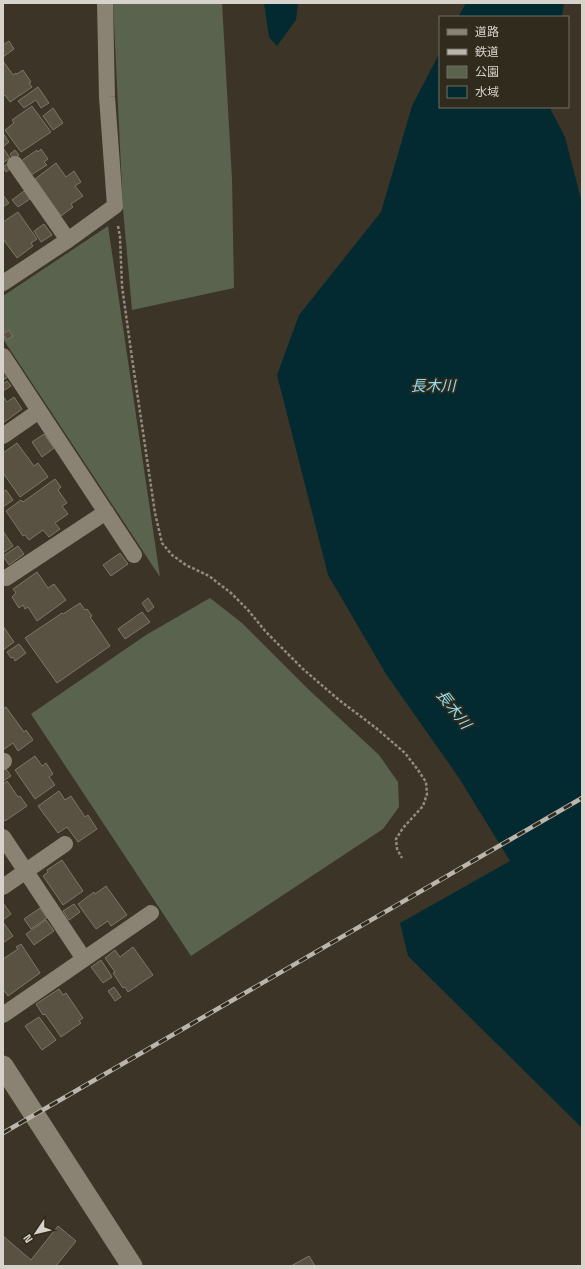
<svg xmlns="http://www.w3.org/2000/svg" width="585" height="1269" font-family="'Space Grotesk','Noto Sans JP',sans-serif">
  <rect width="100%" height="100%" fill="#3c3527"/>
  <path fill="#59634d" d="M113,3h109l10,176 2,109 -102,22 -9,-101z
    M108,226l52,351 -157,-238v-43z
    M210,598l32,25 66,66 71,66 19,27 1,25 -16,22 -192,127 -160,-242 115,-79z"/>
  <path fill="#042a31" d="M264,3h34l-2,17 -19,26 -8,-9z
    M466,3h98l-2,14h-104z
    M440,52v55h111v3l14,27 17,66v925l-174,-172 -8,-33 110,-62 -51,-83 -73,-104 -58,-99 -51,-200 22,-60 82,-103 31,-106z"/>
  <path fill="#595243" stroke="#7d7666" d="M9,41l5,8 -11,8v-12z
    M3,61l10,14 3,-2 1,1 6,-4 8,12 -2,1 3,4 -22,15 -5,-7 -2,1z
    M38,87l11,16 -8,5 -5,-8 -12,8 -6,-7z
    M32,106l19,26 -30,20 -16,-22 9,-7 -2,-3z
    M53,108l10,15 -10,7 -10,-14z
    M3,133l6,9 -5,4 -1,-2z
    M3,148l7,10 -7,5z
    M41,149l7,10 -4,3 3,3 -16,10 -10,-14 16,-11 1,2z
    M15,150l4,5 -5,4 -4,-5z
    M56,163l10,14 8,-6 7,11 -6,4 8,10 -12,8 2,3 -12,9 -26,-37z
    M7,164l3,5 -4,3 -3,-5z
    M24,191l6,8 -12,8 -6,-7z
    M3,195l6,8 -6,4z
    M18,212l19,27 -6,4 2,3 -16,12 -14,-19v-17z
    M44,224l8,11 -11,7 -7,-11z
    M9,330l4,6 -6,4 -4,-6z
    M3,370l5,7 -5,3z
    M7,381l4,5 -8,5v-7z
    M3,396l4,6 7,-5 8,12 -19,14z
    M44,434l10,14 -12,9 -10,-15z
    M17,443l17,23 4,-3 10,14 -28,20 -17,-24v-20z
    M55,479l6,8 -3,3 9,13 -5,3 6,8 -13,9 5,6 -11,8 -6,-7 -14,10 -4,-5 -2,1 -17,-25 15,-11 2,2z
    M6,490l7,10 -10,7v-15z
    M3,531l10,15 -10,7z
    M18,546l6,8 -15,11 -6,-9z
    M120,553l8,11 -17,12 -8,-11z
    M37,572l11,16 6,-4 12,16 -29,21 -9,-14 -3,2 -2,-4 -4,3 -7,-11 4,-4 -3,-4z
    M148,598l6,9 -6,5 -6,-9z
    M80,603l5,7 2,-1 5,7 -2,1 20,29 -53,37 -32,-45 37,-25 1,1z
    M142,612l8,10 -25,17 -7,-10z
    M3,626l11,16 -11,8z
    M19,644l7,9 -11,8 -2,-4 -2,1 -4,-6z
    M6,707l18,25 2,-2 7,10 -15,11 -5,-8 -10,7v-41z
    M35,756l7,10 4,-3 7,11 -4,3 6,8 -20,14 -20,-29z
    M6,769l5,7 -8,5v-10z
    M7,781l11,16 2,-1 7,10 -22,15 -2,-3v-34z
    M59,791l6,9 6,-4 14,21 3,-2 9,14 -19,13 -11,-15 -9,6 -20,-27z
    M62,860l21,31 -20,14 -20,-29 5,-4 -1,-2z
    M106,886l21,29 -16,11 -3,-5 -12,8 -18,-25 16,-12 1,2z
    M3,903l8,11 -8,6z
    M74,904l6,8 -11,8 -6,-9z
    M40,908l7,10 -16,11 -7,-10z
    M46,920l8,11 -20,14 -8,-11z
    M3,922l10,14 -10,7z
    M21,944l19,29 -32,23 -5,-7v-30l15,-10 -2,-2z
    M133,947l20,28 -25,17 -3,-5 -2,1 -10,-15 2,-1 -10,-14 10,-8 5,7z
    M101,960l11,17 -9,6 -12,-16z
    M114,987l7,10 -6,4 -7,-10z
    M59,989l4,6 3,-2 17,25 -4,3 2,2 -20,14 -16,-23 -2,1 -7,-11z
    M39,1017l17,23 -14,10 -17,-24z
    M58,1226l18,15 -20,25h-53v-30l28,24z
    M309,1256l6,10h-24z"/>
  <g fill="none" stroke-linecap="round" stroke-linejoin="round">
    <path stroke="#918b80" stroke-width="2.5" stroke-dasharray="3 2" stroke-linecap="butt" d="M118,226l2,11 2,49 10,72 23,155 7,30 10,12 14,10 23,11 22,17 17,17 18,22 37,37 36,31 37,28 29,25 13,17 8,12 1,12 -4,12 -20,22 -7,11 1,10 5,9"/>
    <path stroke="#8a8272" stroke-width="16" d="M15,164l53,76
      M3,283l65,-43 47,-34 -8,-109 -2,-94
      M3,356l131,199
      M3,436l36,-25
      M6,578l100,-66
      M3,762l1,-1
      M3,837l81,122
      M3,887l62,-43
      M3,1015l148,-102"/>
    <path stroke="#8a8272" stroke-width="21" d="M3,1066l129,200"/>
    <defs>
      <path id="rail" d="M3,1133l579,-335"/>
    </defs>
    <use href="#rail" stroke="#bbb6ad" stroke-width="4.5"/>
    <use href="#rail" stroke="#312b1d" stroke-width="3" stroke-dasharray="9" stroke-linecap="butt"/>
  </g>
  <g text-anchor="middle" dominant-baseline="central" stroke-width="3.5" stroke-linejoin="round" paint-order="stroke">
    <g font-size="15" font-style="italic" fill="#8cdef0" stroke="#312b1d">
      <text x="433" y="385">長木川</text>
      <text transform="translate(454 709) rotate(52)">長木川</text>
    </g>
  </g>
  <rect width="585" height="1269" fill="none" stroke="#d7d2ca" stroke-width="8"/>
  <rect x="439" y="16" width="130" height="92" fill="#312b1d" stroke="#736e62"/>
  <rect x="447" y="29" width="20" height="6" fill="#8a8272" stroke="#736e62"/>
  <text x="475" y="36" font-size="12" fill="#d7d2ca">道路</text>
  <rect x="447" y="49" width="20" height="6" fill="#bbb6ad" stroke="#736e62"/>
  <text x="475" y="56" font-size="12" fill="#d7d2ca">鉄道</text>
  <rect x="447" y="66" width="20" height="12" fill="#59634d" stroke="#736e62"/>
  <text x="475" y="76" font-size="12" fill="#d7d2ca">公園</text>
  <rect x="447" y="86" width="20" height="12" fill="#042a31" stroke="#736e62"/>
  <text x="475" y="96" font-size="12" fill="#d7d2ca">水域</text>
  <g transform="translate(36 1233) rotate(235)" stroke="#312b1d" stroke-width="3" paint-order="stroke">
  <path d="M0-3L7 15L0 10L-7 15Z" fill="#d7d2ca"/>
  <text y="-6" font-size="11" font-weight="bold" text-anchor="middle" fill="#d7d2ca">N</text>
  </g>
</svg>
